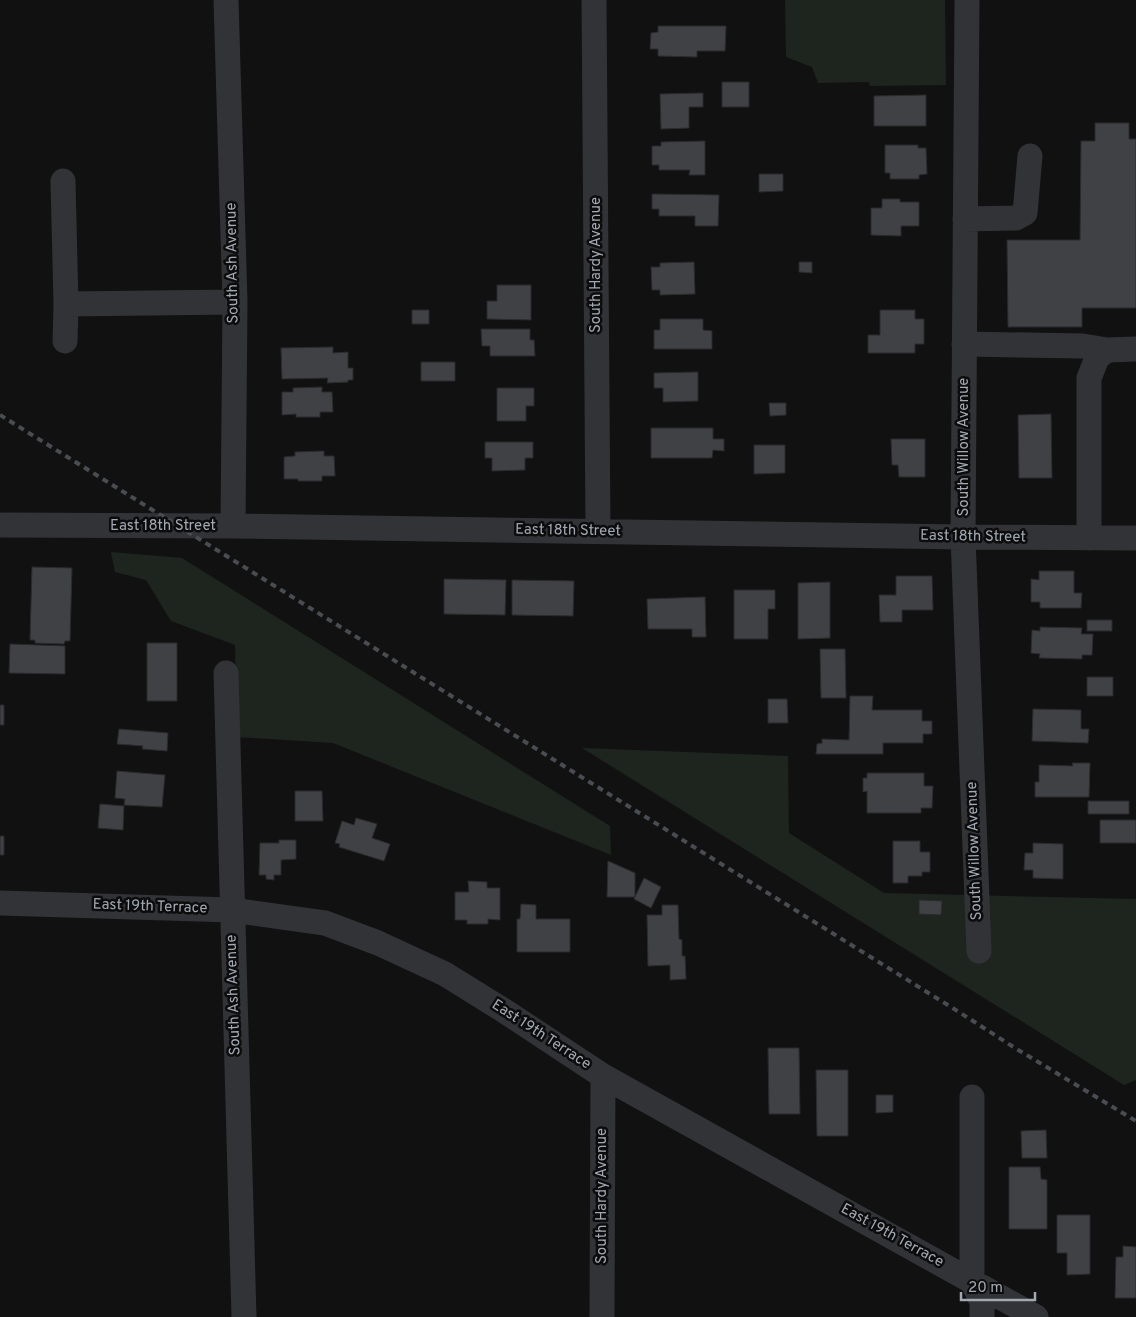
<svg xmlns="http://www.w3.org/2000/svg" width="1136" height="1317" font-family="Overpass,sans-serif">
  <rect width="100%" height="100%" fill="#111112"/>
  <path fill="#1d251e" d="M785,0h160l1,85 -76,1 -1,-4 -51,1 -6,-16 -26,-10z
    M111,552l71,6 428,268 1,29 -278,-112 -96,-6 -2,-92 -64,-24 -25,-41 -31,-8z
    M582,748l206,8 1,77 95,60 252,6v181l-12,5z"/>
  <path fill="#404145" stroke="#2b2b2e" d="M658,26h68l-1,25h-28v6l-39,-1v-7h-8l1,-16 7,-1z
    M722,82h27v25h-27z
    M703,93v14h-14v21l-28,1 -1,-35z
    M926,95v31h-52v-30z
    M1095,123h34v16h7v169h-54v19h-74l-1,-87h73l1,-99h14z
    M705,141v34h-16l1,-5h-31v-5h-7v-19h9v-4z
    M885,145h33v3h8l1,26 -8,1v4h-29v-6h-5z
    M759,174h24v17l-24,1z
    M652,194l67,1 -1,31h-23v-10h-36v-7h-7z
    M882,199h18v3h19v24h-18v10l-30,-1v-27h11z
    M694,262l1,32 -35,1v-5h-8l-1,-23h9v-4z
    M799,262h13v11l-13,-1z
    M497,285h34v35l-44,-1v-18h10z
    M412,310h17v14h-17z
    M880,310h35v9h9v25h-9v9h-47v-18h12z
    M660,319h43v11l9,1v18h-58v-19h6z
    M481,329h49v11h4l1,16h-45v-10h-8z
    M333,347v6l15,-1v16h5v12h-5v2l-21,1 1,-5 -46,1 -1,-31z
    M421,362h34v19h-34z
    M698,372v29l-35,1v-14h-9v-15z
    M322,387v5h10l1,20h-13v5h-24v-3l-14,1v-23h11v-4z
    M497,388h37v18h-8v15h-29z
    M769,403h17v12l-16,1z
    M1051,414l1,64h-33l-1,-63z
    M651,428h62v11h11v12l-11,-1 -1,8h-61z
    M891,439h34v38h-26l-1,-12h-6z
    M485,442h48v16h-8v12l-33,1v-13h-7z
    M754,445h31v28l-31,1z
    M324,451v5h10l1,20h-13v5h-24v-2h-14v-22l11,-1v-4z
    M32,567l40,1 -2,73h-5l-1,3 -29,-1v-3h-5z
    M1039,571h35v22h8l-1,15h-41v-6h-9v-23l8,1z
    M896,576h36l1,34h-31v12h-22l-1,-27h17z
    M444,579l62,1 -1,35 -61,-1z
    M512,580l62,1 -1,35 -61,-1z
    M830,582v56l-32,1v-56z
    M734,590h41v19h-7v30h-34z
    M705,597l1,40h-14v-8h-44l-1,-30z
    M1087,620h25v11h-25z
    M1040,627l42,1 -1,6h12l-1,21h-10v4l-43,-1 1,-4 -9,-1 1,-23 8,1z
    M147,643h30v58h-30z
    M10,644l55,2v28l-56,-1z
    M820,649h25l1,49h-25z
    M1087,677h26v19h-26z
    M850,696h23l-1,14h50v11h10v13h-9v9h-40v11h-67l1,-10 5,-1v-4l27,1z
    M768,699h19l1,24h-20z
    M0,705h4v20h-4z
    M1033,709l48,1v19h8l-1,14 -56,-2z
    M119,729l49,4 -1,18 -25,-2 1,-3 -26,-2z
    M1072,763h18l-1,34h-54v-15h4v-17l34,1z
    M117,771l48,4 -3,32 -38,-2 1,-6 -10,-1z
    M867,773h57v13h9l-1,22h-11v5h-54v-22l-4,1v-14h4z
    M295,791h27l1,30h-28z
    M1088,801h41v13h-41z
    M100,804l24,2 -1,24 -25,-2z
    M356,818l21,6 -5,14 18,6 -6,17 -45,-14 1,-3 -5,-1 7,-22 12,4z
    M1100,820h36v23h-36z
    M0,836h4v19h-4z
    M279,840h17v19l-15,1v15h-7v5l-8,-1v-4h-7l1,-32h19z
    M893,841h27v11h10v20h-8v4h-14v7h-15z
    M1033,843l30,1v35l-30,-1v-8h-9l1,-17h8z
    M608,861l27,12v24h-28z
    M644,878l17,9 -10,21 -17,-9z
    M468,881l19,1v6h13v32l-12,-1v5h-21v-4h-12v-28h14z
    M919,900l23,1 -1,14 -22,-1z
    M521,904l15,1v14h34v33h-53v-33h3z
    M662,905h16l1,34 3,1v16h3l1,23 -16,1v-15l-22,1 -1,-51h15z
    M768,1048h31l1,66h-31z
    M816,1070h32v66h-31z
    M876,1095h17v17l-17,1z
    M1046,1130l1,28h-25l-1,-27z
    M1009,1167h31l1,12 6,1v49h-38z
    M1057,1215h33v59l-23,1v-22h-10z
    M1123,1246l13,1v51h-21l1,-41h7z"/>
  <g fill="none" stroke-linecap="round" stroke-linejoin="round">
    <path stroke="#323337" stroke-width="25" d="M226,0l9,302 -2,224
      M594,0l4,531
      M967,2l-4,535 16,414
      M63,181l3,123 169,-2
      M965,219l51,-1 9,-5 5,-57
      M65,341l1,-37
      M964,344l119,2 24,4
      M0,525l233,1 730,11 173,1
      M1089,538v-160l8,-20 10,-8 29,-1
      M226,673l18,644
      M0,903l232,7 93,13 53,20 67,31 58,36 100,66 433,241
      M972,1097v184l10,21v15
      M602,1317l1,-241"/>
    <path stroke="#494c50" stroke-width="4" stroke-dasharray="6 5" stroke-linecap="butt" d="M0,415l959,597 56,36 121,73"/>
  </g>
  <g text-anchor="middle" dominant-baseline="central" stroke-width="5" stroke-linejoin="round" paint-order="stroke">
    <g font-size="15" fill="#a2a9b3" stroke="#0c0c0d">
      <text transform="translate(233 263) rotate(-91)">South Ash Avenue</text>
      <text transform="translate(596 265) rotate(-90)">South Hardy Avenue</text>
      <text transform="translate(964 447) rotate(-90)">South Willow Avenue</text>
      <text x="163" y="526">East 18th Street</text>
      <text transform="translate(568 531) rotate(1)">East 18th Street</text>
      <text transform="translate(973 537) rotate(1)">East 18th Street</text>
      <text transform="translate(975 851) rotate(-92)">South Willow Avenue</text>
      <text transform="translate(150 907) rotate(2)">East 19th Terrace</text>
      <text transform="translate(234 995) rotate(-92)">South Ash Avenue</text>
      <text transform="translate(541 1035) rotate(33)">East 19th Terrace</text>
      <text transform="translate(602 1196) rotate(-90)">South Hardy Avenue</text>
      <text transform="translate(892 1236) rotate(29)">East 19th Terrace</text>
    </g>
  </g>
  <path d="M961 1292v8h74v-8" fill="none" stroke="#a2a9b3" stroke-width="2.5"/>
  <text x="968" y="1292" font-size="15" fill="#a2a9b3" stroke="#0c0c0d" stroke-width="4" paint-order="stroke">20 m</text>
</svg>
